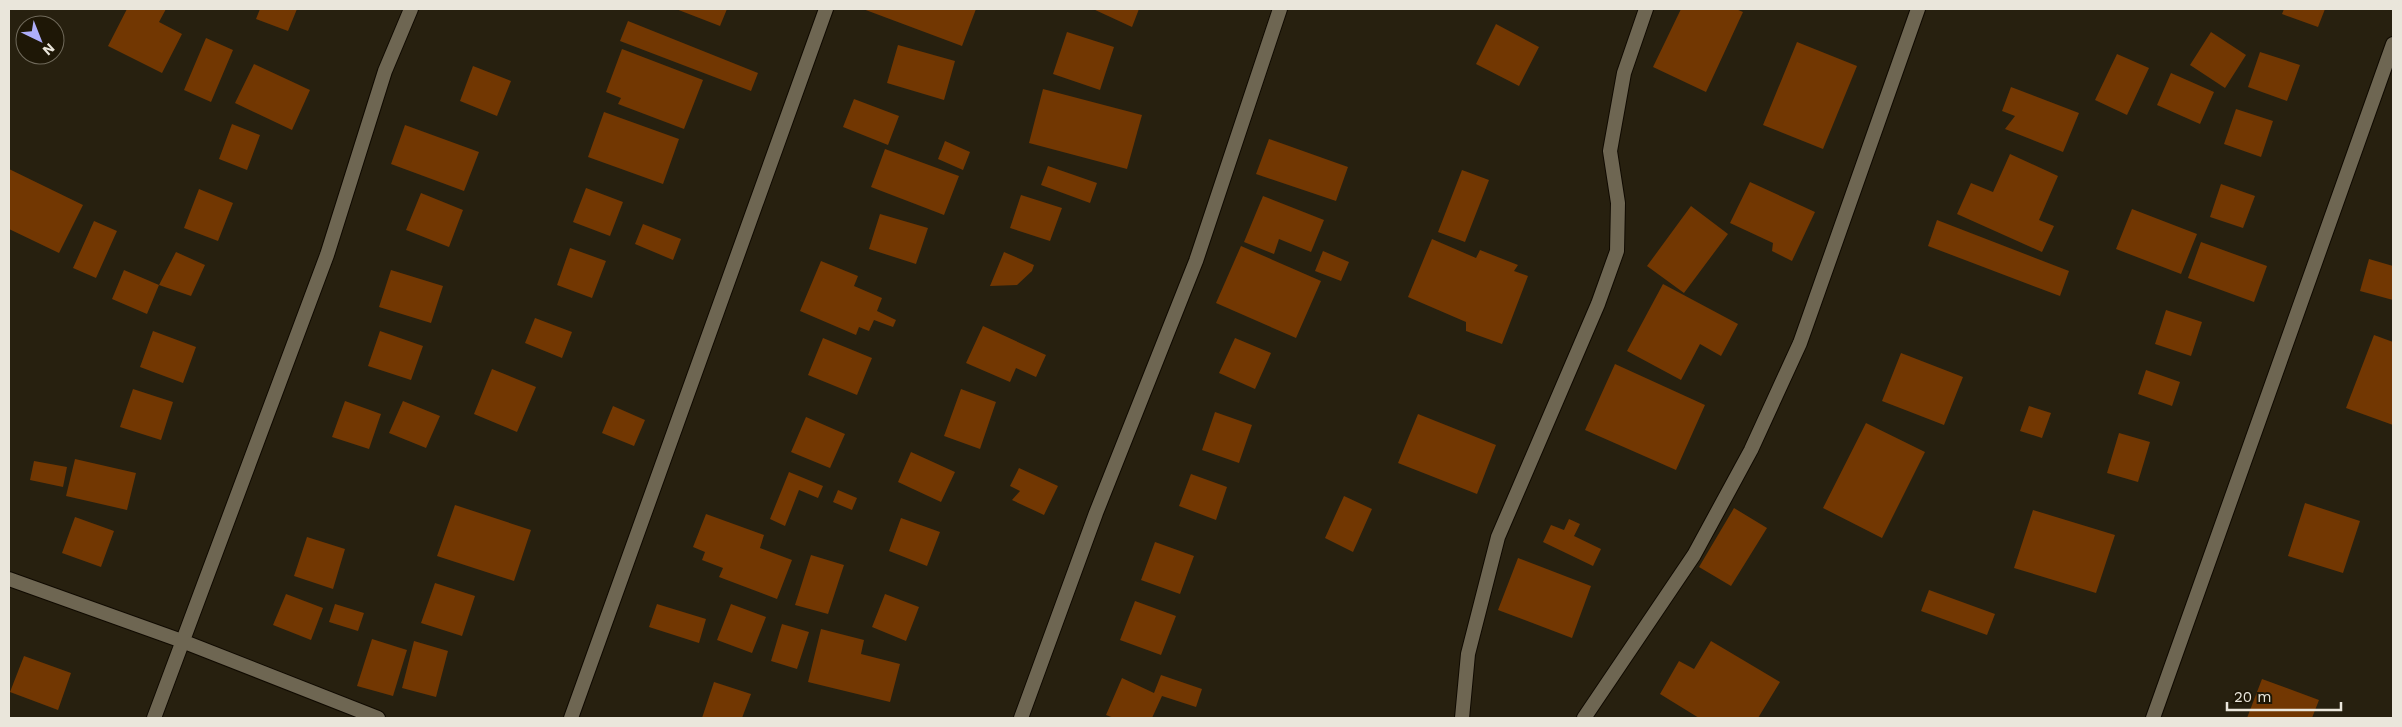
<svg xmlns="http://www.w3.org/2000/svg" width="2402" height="727" font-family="'Work Sans',sans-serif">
  <rect width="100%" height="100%" fill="#27200f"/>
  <path fill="#723702" d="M127,9h39l-7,13 23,12 -20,39 -54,-27z
    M260,9h37l-9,22 -32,-12z
    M676,9h51l-7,17z
    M863,9h113l-14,37z
    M1093,9h46l-7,18z
    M1681,9h55l7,3 -37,80 -53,-25z
    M2284,9h41l-7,18 -36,-13z
    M628,21l130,52 -7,18 -131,-50z
    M1496,24l43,23 -20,39 -43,-22z
    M1067,32l47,15 -14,43 -47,-16z
    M2211,32l35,23 -21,33 -35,-23z
    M206,38l27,12 -22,52 -27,-12z
    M1797,42l60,24 -34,83 -60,-24z
    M898,45l57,16 -11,39 -57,-17z
    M622,49l81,31 -19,49 -66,-25 3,-6 -15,-6z
    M2260,52l40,13 -13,36 -39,-14z
    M2117,54l32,14 -22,47 -32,-15z
    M254,64l56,26 -18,40 -57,-27z
    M473,66l38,15 -14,35 -37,-15z
    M2171,73l43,19 -14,32 -43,-19z
    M2011,87l68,26 -16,39 -58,-23 10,-13 -13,-5z
    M1043,89l99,26 -15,54 -98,-26z
    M854,99l45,17 -11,29 -45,-18z
    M2236,109l37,12 -12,36 -37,-13z
    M604,112l75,27 -16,45 -75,-27z
    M232,124l28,11 -13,35 -28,-11z
    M405,125l74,27 -15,39 -73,-27z
    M1269,139l79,28 -12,34 -80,-27z
    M945,141l25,11 -7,18 -25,-11z
    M885,149l74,27 -15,39 -73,-28z
    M2010,154l48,22 -19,44 15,6 -12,26 -85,-38 14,-31 22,9z
    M1048,166l49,17 -7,20 -49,-18z
    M9,169l74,36 -24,48 -50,-24z
    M1462,170l27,10 -24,62 -27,-10z
    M1750,182l65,30 -23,49 -20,-10 1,-8 -43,-20z
    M2221,184l34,12 -12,32 -33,-11z
    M586,188l37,14 -13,34 -37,-14z
    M199,189l34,14 -15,38 -34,-13z
    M421,193l42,17 -14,37 -43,-17z
    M1021,195l41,13 -12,33 -40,-13z
    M1263,196l61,24 -13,32 -32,-13 -5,15 -30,-12z
    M1691,206l37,28 -44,59 -37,-27z
    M2132,209l65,25 -16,40 -65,-25z
    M880,214l48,14 -12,36 -47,-15z
    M1937,220l132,51 -9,25 -132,-50z
    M94,221l23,10 -21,47 -23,-10z
    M643,224l38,15 -8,21 -38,-16z
    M1432,239l44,19 4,-8 38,15 -4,6 14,5 -26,68 -36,-13v-9l-58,-25z
    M2201,242l66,24 -13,36 -66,-24z
    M1241,246l80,35 -25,57 -80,-35z
    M570,248l36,13 -14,37 -35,-13z
    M1323,251l26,11 -8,19 -26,-10z
    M176,252l29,13 -14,31 -32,-11z
    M1004,252l30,13 -2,6 -15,14 -27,1z
    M2369,259l24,7v34l-33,-9z
    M821,261l37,15 -4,10 28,12 -5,13 19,9 -3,7 -19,-7 -5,11 -10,-4 -3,8 -56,-24z
    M124,270l35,15 -12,29 -35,-15z
    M391,270l52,16 -12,37 -52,-16z
    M1663,284l75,40 -17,32 -21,-12 -19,36 -54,-29z
    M2166,310l36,12 -11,34 -36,-12z
    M535,318l37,14 -10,26 -37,-15z
    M983,326l63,29 -10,22 -20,-9 -6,14 -44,-19z
    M153,331l43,16 -13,36 -43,-16z
    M380,331l43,15 -12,34 -43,-14z
    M2374,335l19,7v83l-47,-17z
    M823,338l49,20 -15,37 -49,-20z
    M1235,338l36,15 -16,36 -36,-16z
    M1901,353l62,24 -19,48 -62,-24z
    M1615,364l90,41 -29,65 -91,-40z
    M492,369l44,18 -19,45 -43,-18z
    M2146,370l34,12 -8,24 -34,-12z
    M133,389l40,13 -12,38 -41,-13z
    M961,389l35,13 -16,47 -36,-13z
    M345,401l36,13 -12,35 -37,-12z
    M403,401l37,15 -14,32 -37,-15z
    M613,406l32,14 -11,26 -32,-13z
    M2029,406l22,7 -9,25 -22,-7z
    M1215,412l37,13 -13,38 -37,-13z
    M1418,414l78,31 -19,49 -79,-31z
    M806,417l39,17 -15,34 -39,-16z
    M1866,423l59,29 -43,86 -59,-30z
    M2119,433l31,9 -12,40 -31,-9z
    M911,452l44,20 -14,30 -43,-20z
    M75,459l61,14 -9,37 -61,-14z
    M34,461l33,6 -4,20 -33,-7z
    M1019,468l39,18 -14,29 -32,-15 8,-9 -10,-5z
    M789,472l34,14 -5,12 -19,-8 -14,36 -15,-7z
    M1191,474l36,13 -11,33 -37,-14z
    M838,490l19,8 -5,12 -19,-8z
    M1344,496l28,13 -19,43 -28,-14z
    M2305,503l55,18 -17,52 -55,-17z
    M455,505l76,25 -17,51 -77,-25z
    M1734,508l33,20 -36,58 -32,-19z
    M2033,510l82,25 -19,58 -82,-25z
    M706,514l58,21 -4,13 32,12 -15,39 -58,-22 4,-9 -21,-8 3,-8 -12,-5z
    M75,517l39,14 -13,36 -39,-14z
    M901,518l39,14 -13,34 -38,-15z
    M1569,519l11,5 -6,12 27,13 -8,17 -50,-24 8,-17 13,5z
    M307,537l38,12 -12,40 -39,-13z
    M1155,542l39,14 -14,38 -39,-14z
    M811,555l33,10 -16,49 -33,-9z
    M1518,558l73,28 -19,52 -74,-28z
    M435,583l40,13 -13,40 -41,-13z
    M1929,590l66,24 -8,21 -66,-24z
    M286,594l37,14 -12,32 -38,-15z
    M885,594l34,13 -13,34 -34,-14z
    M1135,601l41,15 -15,39 -41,-15z
    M335,604l29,9 -6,18 -29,-9z
    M657,604l49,15 -7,24 -50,-16z
    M731,604l35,13 -14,36 -35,-13z
    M782,624l27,8 -12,37 -26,-8z
    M821,629l43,11 -3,14 39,10 -10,38 -82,-20z
    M372,639l35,11 -14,46 -36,-10z
    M414,641l34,10 -12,46 -34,-9z
    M1711,641l69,41 -22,36h-59l-39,-24 19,-33 15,8z
    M24,656l47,17 -13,37 -48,-18z
    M1161,675l41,14 -6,18 -34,-11 -10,22h-38l-8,-3 16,-37 32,15z
    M2262,679l57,21 -7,18h-65z
    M714,682l37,12 -9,24h-40z"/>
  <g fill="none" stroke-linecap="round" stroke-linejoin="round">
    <defs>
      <path id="minor" d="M9,579l173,62 196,77
        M154,718l173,-463 58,-184 26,-62
        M571,718l255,-709
        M1021,718l75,-205 100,-252 84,-252
        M1462,718l6,-64 30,-117 100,-233 19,-53 1,-48 -8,-52 14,-78 22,-64
        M1584,718l110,-163 57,-105 49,-107 118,-334
        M2153,718l240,-674"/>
    </defs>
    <use href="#minor" stroke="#100a00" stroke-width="16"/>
    <use href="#minor" stroke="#6e6652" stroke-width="14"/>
  </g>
  <rect width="2402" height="727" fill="none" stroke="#eae6db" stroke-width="20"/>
  <g transform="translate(40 40) rotate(137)"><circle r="24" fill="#1e1706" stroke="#706a5b"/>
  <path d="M0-4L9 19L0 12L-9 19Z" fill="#aeaefa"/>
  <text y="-8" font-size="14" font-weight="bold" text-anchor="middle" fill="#eae6db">N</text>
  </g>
  <path d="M2227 702v8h114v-8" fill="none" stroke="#eae6db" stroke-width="2.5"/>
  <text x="2234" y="702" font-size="15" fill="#eae6db" stroke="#1e1706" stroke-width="4" paint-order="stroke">20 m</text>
</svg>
